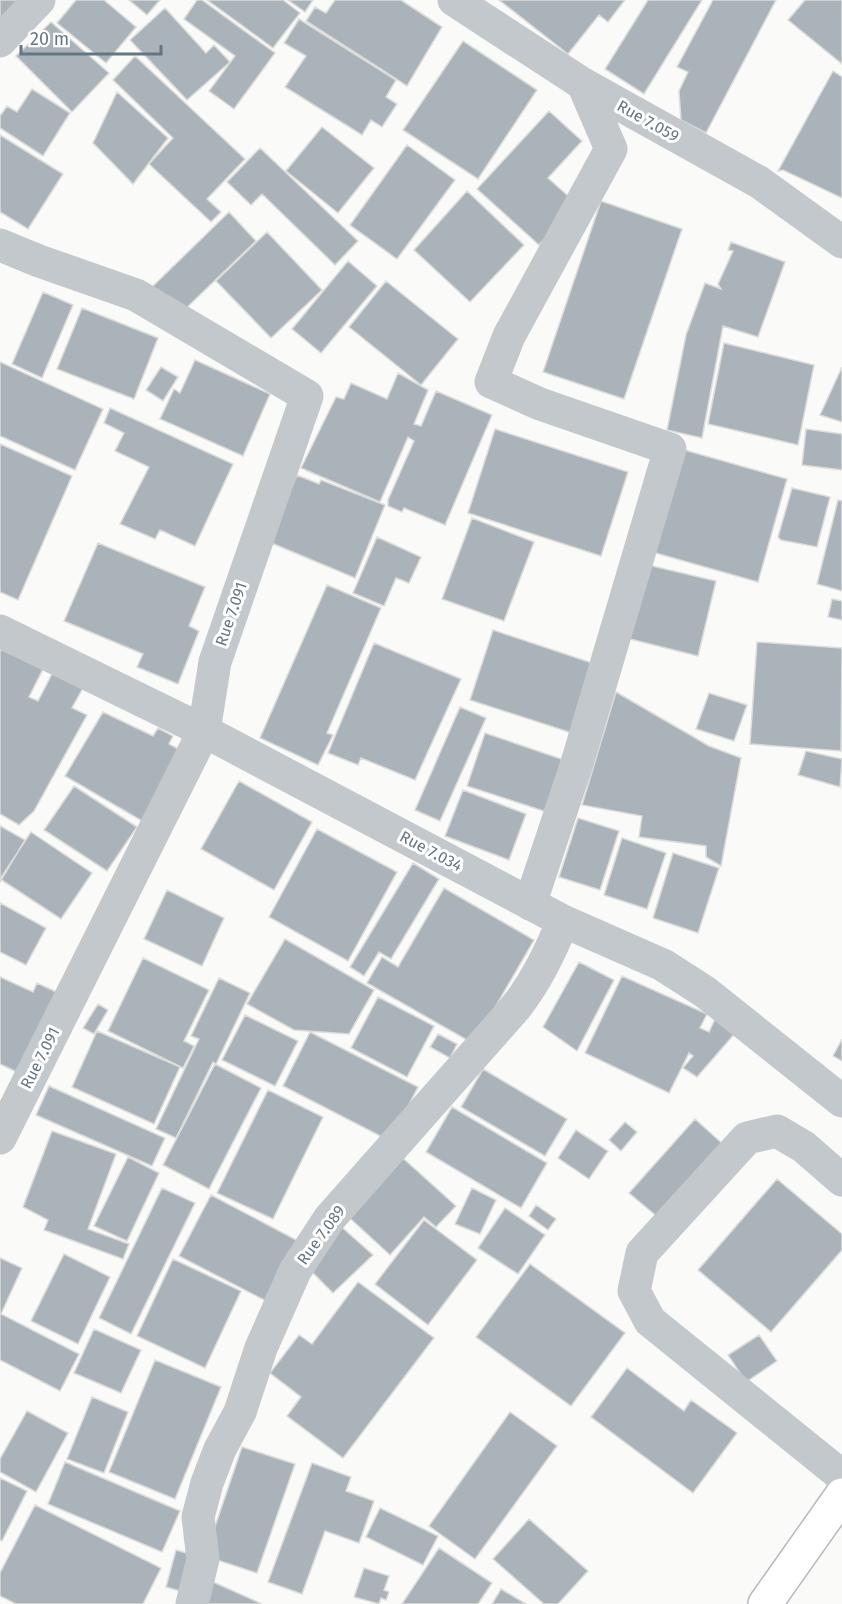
<svg xmlns="http://www.w3.org/2000/svg" width="842" height="1604" font-family="'Fira Sans',sans-serif">
  <rect width="100%" height="100%" fill="#fafaf8"/>
  <path fill="#aab3b9" stroke="#dcdcda" stroke-width="1.5" d="M0,0h29l-29,23z
    M76,0h28l32,27 -30,36 -49,-40z
    M129,0h31l-13,15z
    M197,0h5l73,53 -41,56 -25,-18 26,-35 -51,-37z
    M207,0h76l17,13 -27,35z
    M288,0h25l-8,12z
    M335,0h66l41,27 -35,59 -101,-65 9,-14 11,6z
    M499,0h126l-17,22 -9,-7 -31,39z
    M648,0h54l-58,94 -39,-25z
    M713,0h63l-70,133 -25,-13 -2,-29 9,-19 -11,-5z
    M805,0h37v64l-54,-44z
    M165,8l41,45 8,-8 16,17 -43,38 -57,-60z
    M299,19l97,61 -10,17 11,7 -15,23 -11,-7 -9,15 -77,-48 21,-31 -22,-13z
    M51,22l58,51 -37,39 -56,-56z
    M463,41l74,49 -59,89 -75,-49z
    M135,56l110,103 -38,40 14,13 -10,10 -62,-58 24,-26 -60,-58z
    M833,71l9,6v121l-59,-28 -5,1z
    M32,89l38,24 -27,43 -43,-28v-12l7,-10 10,6z
    M117,92l51,46 -35,46 -40,-41z
    M549,111l33,30 -34,37 28,25 -37,42 -62,-56z
    M322,127l52,41 -36,45 -52,-42z
    M0,135l63,39 -35,55 -28,-17z
    M407,145l48,35 -58,79 -47,-34z
    M260,148l98,93 -23,24 -73,-71 -11,11 -24,-23z
    M467,191l57,54 -54,57 -56,-52z
    M601,201l81,28 -58,170 -81,-27z
    M229,212l27,29 -77,74 -27,-28z
    M267,232l55,58 -51,48 -55,-57z
    M731,242l54,20 -27,75 -35,-11 -21,112 -35,-8 19,-95 19,-52 16,6 -3,-5 15,-33 -5,-1z
    M348,261l29,25 -56,67 -29,-24z
    M386,281l72,58 -37,46 -72,-58z
    M43,292l30,13 -31,73 -30,-14z
    M82,308l76,30 -24,61 -77,-30z
    M724,343l90,22 -16,80 -90,-21z
    M195,360l75,34 -27,62 -83,-37 14,-30 6,4z
    M0,362l103,47 -28,61 -75,-34z
    M161,367l17,10 -15,24 -17,-11z
    M842,367v55l-22,-7z
    M398,373l30,17 -14,34 7,2 15,-35 56,24 -47,110 -41,-17 -2,4 -14,-6v-6l26,-59 -6,-4 -28,65 -79,-34 35,-71 8,2 7,-16 36,16z
    M110,408l123,56 -38,82 -35,-16 -5,9 -35,-15 29,-57 -34,-16 9,-18 -20,-10z
    M495,429l133,43 -27,84 -133,-43z
    M806,429l36,5v36l-40,-5z
    M0,444l72,32 -54,124 -18,-8z
    M681,449l106,30 -29,103 -106,-30z
    M297,475l22,9 2,-4 64,25 -30,73 -86,-36z
    M792,488l38,9 -13,50 -36,-7 -3,-3z
    M838,500l4,1v90l-25,-7z
    M472,518l62,24 -30,79 -62,-22z
    M377,537l44,20 -12,26 -13,-5 -12,28 -31,-13z
    M98,543l107,44 -16,39 10,5 -21,53 -41,-17 6,-13 -79,-33z
    M644,564l72,17 -18,75 -72,-18z
    M327,585l54,23 -54,125 6,2 -15,30 -58,-27z
    M832,599l10,2v19l-14,-3z
    M493,630l105,35 -23,69 -105,-34z
    M757,642l85,6 -1,103 -91,-7z
    M374,643l87,36 -46,101 -54,-22 -3,7 -30,-12z
    M0,649l43,20 -14,28 9,4 15,-29 31,14 -12,22 15,7 -53,96 -15,14 -19,-11z
    M616,692l93,54 32,12 -20,108 -15,-9v-11l-67,-9 3,-21 -60,-11z
    M709,693l38,12 -13,36 -38,-12z
    M460,707l26,11 -46,103 -25,-11z
    M103,712l50,24 5,-8 15,8 -4,8 13,7 -40,70 -77,-45z
    M485,733l85,29 -17,52 -86,-28z
    M806,751l36,8 -2,28 -42,-12z
    M239,781l73,41 -38,68 -73,-41z
    M74,786l63,41 -30,44 -63,-41z
    M463,790l63,24 -17,46 -64,-24z
    M578,818l41,13 -19,59 -41,-13z
    M0,826l25,14 -25,42z
    M317,829l80,43 -49,89 -79,-44z
    M31,832l61,41 -31,46 -61,-40z
    M622,838l44,15 -19,56 -43,-14z
    M673,853l46,15 -21,65 -45,-15z
    M413,863l26,16 -48,80 -12,-7 -15,24 -14,-9z
    M444,888l90,52 -60,104 -107,-61 15,-26 16,10z
    M167,890l57,28 -22,48 -58,-27z
    M0,903l46,25 -20,37 -26,-13z
    M285,939l89,51 -25,44 -55,-4 -47,-26z
    M143,958l66,32 -25,51 10,5 -11,22 -75,-37z
    M579,962l35,18 -37,71 -34,-24z
    M622,976l85,38 -7,14 9,4 8,-17 20,16 -40,46 -14,-9 10,-12 -4,-3 -20,40 -84,-40z
    M0,977l33,15 4,-9 26,12 -42,79 -21,-10z
    M219,978l31,15 -34,71 -3,-2 -37,76 -20,-9 43,-90 -8,-3z
    M378,997l56,29 -27,51 -56,-29z
    M98,1004l10,6 -14,24 -11,-6z
    M245,1015l53,26 -23,45 -53,-26z
    M97,1031l83,36 -26,57 -82,-37z
    M310,1032l108,55 -28,54 -107,-55z
    M438,1034l19,10 -7,14 -20,-11z
    M842,1039v22l-9,-5z
    M215,1064l46,24 -52,101 -46,-24z
    M483,1069l84,50 -22,37 -84,-49z
    M49,1086l116,52 -13,28 -116,-51z
    M268,1090l55,27 -50,102 -56,-26z
    M452,1107l95,56 -26,45 -95,-56z
    M695,1119l30,27 -65,73 -31,-26z
    M625,1122l12,10 -16,19 -12,-11z
    M576,1130l32,21 -19,28 -31,-21z
    M52,1131l64,23 -28,75 41,15 -6,15 -79,-29 4,-10 -25,-13z
    M395,1151l61,55 -20,21 -12,-10 -34,38 -49,-45z
    M128,1157l31,16 -32,68 -33,-15z
    M777,1179l65,55v16l-71,82 -73,-62z
    M162,1188l33,15 -64,131 -32,-16z
    M472,1188l24,12 -16,34 -25,-10z
    M211,1195l91,48 -32,60 -91,-47z
    M536,1205l20,14 -8,11 -19,-14z
    M505,1208l40,27 -27,39 -40,-26z
    M424,1220l53,40 -49,65 -53,-41z
    M336,1222l37,33 -40,38 -26,-26z
    M64,1254l46,23 -32,67 -47,-23z
    M0,1258l22,10 -21,46 78,40 -19,37 -60,-31z
    M173,1259l68,32 -36,77 -68,-32z
    M530,1264l95,69 -54,73 -95,-69z
    M358,1282l76,56 -91,120 -56,-42 14,-19 -31,-24 29,-38 13,9z
    M94,1329l47,21 -20,43 -47,-20z
    M759,1335l18,26 -31,21 -18,-27z
    M155,1360l66,27 -46,112 -66,-27z
    M627,1368l57,43 7,-11 46,33 -44,60 -102,-76z
    M92,1397l36,15 -24,61 -37,-14z
    M27,1411l41,22 -32,59 -36,-20v-13z
    M510,1412l47,34 -82,113 -46,-33z
    M242,1447l53,17 -38,109 -52,-17z
    M65,1462l115,49 -18,41 -114,-48z
    M312,1463l39,14 -5,14 28,10 -15,42 -34,-12 -23,63 -34,-12z
    M0,1478l27,13 -25,50 -2,-1z
    M35,1505l126,63 -18,36h-127l-16,-8v-23z
    M380,1508l58,28 -15,29 -57,-28z
    M529,1519l59,52 -30,33h-14l-51,-45z
    M439,1548l53,35 -14,21h-76z
    M176,1550l21,6 -10,37 -21,-6z
    M364,1568l25,8 -5,14 5,2 -3,8 -5,-2 -2,6 -25,-7z
    M211,1581l51,23h-57z
    M501,1589l25,15h-34z"/>
  <g fill="none" stroke-linecap="round" stroke-linejoin="round">
    <defs>
      <path id="major" d="M765,1604l77,-109"/>
    </defs>
    <use href="#major" stroke="#b5babe" stroke-width="36"/>
    <path stroke="#c3c8cc" stroke-width="33" d="M454,0l129,84 176,98 83,60
      M0,41l39,-41
      M0,245l39,16 97,34 171,101 -92,266 -11,69 -204,407
      M0,631l204,100 359,190 100,44 42,27 137,109
      M530,904l47,-141 93,-314 -130,-45 -49,-22 18,-46 102,-187 -28,-65
      M842,1180l-38,-33 -27,-16 -30,7 -105,115 -8,38 16,30 192,155
      M192,1604l11,-45 -5,-42 9,-34 13,-34 20,-37 21,-64 34,-77 34,-52 187,-212c21,-27 34,-55 47,-86"/>
    <use href="#major" stroke="#fff" stroke-width="33"/>
  </g>
  <g text-anchor="middle" dominant-baseline="central" stroke-width="6" stroke-linejoin="round" paint-order="stroke">
    <g font-size="16" fill="#657683" stroke="#fff">
      <text transform="translate(648 121) rotate(29)">Rue 7.059</text>
      <text transform="translate(231 614) rotate(-71)">Rue 7.091</text>
      <text transform="translate(431 851) rotate(28)">Rue 7.034</text>
      <text transform="translate(40 1058) rotate(-63)">Rue 7.091</text>
      <text transform="translate(321 1235) rotate(-54)">Rue 7.089</text>
    </g>
  </g>
  <path d="M21 45v9h140v-9" fill="none" stroke="#657683" stroke-width="3"/>
  <text x="30" y="45" font-size="18" fill="#657683" stroke="#ffffff" stroke-width="4.5" paint-order="stroke">20 m</text>
</svg>
